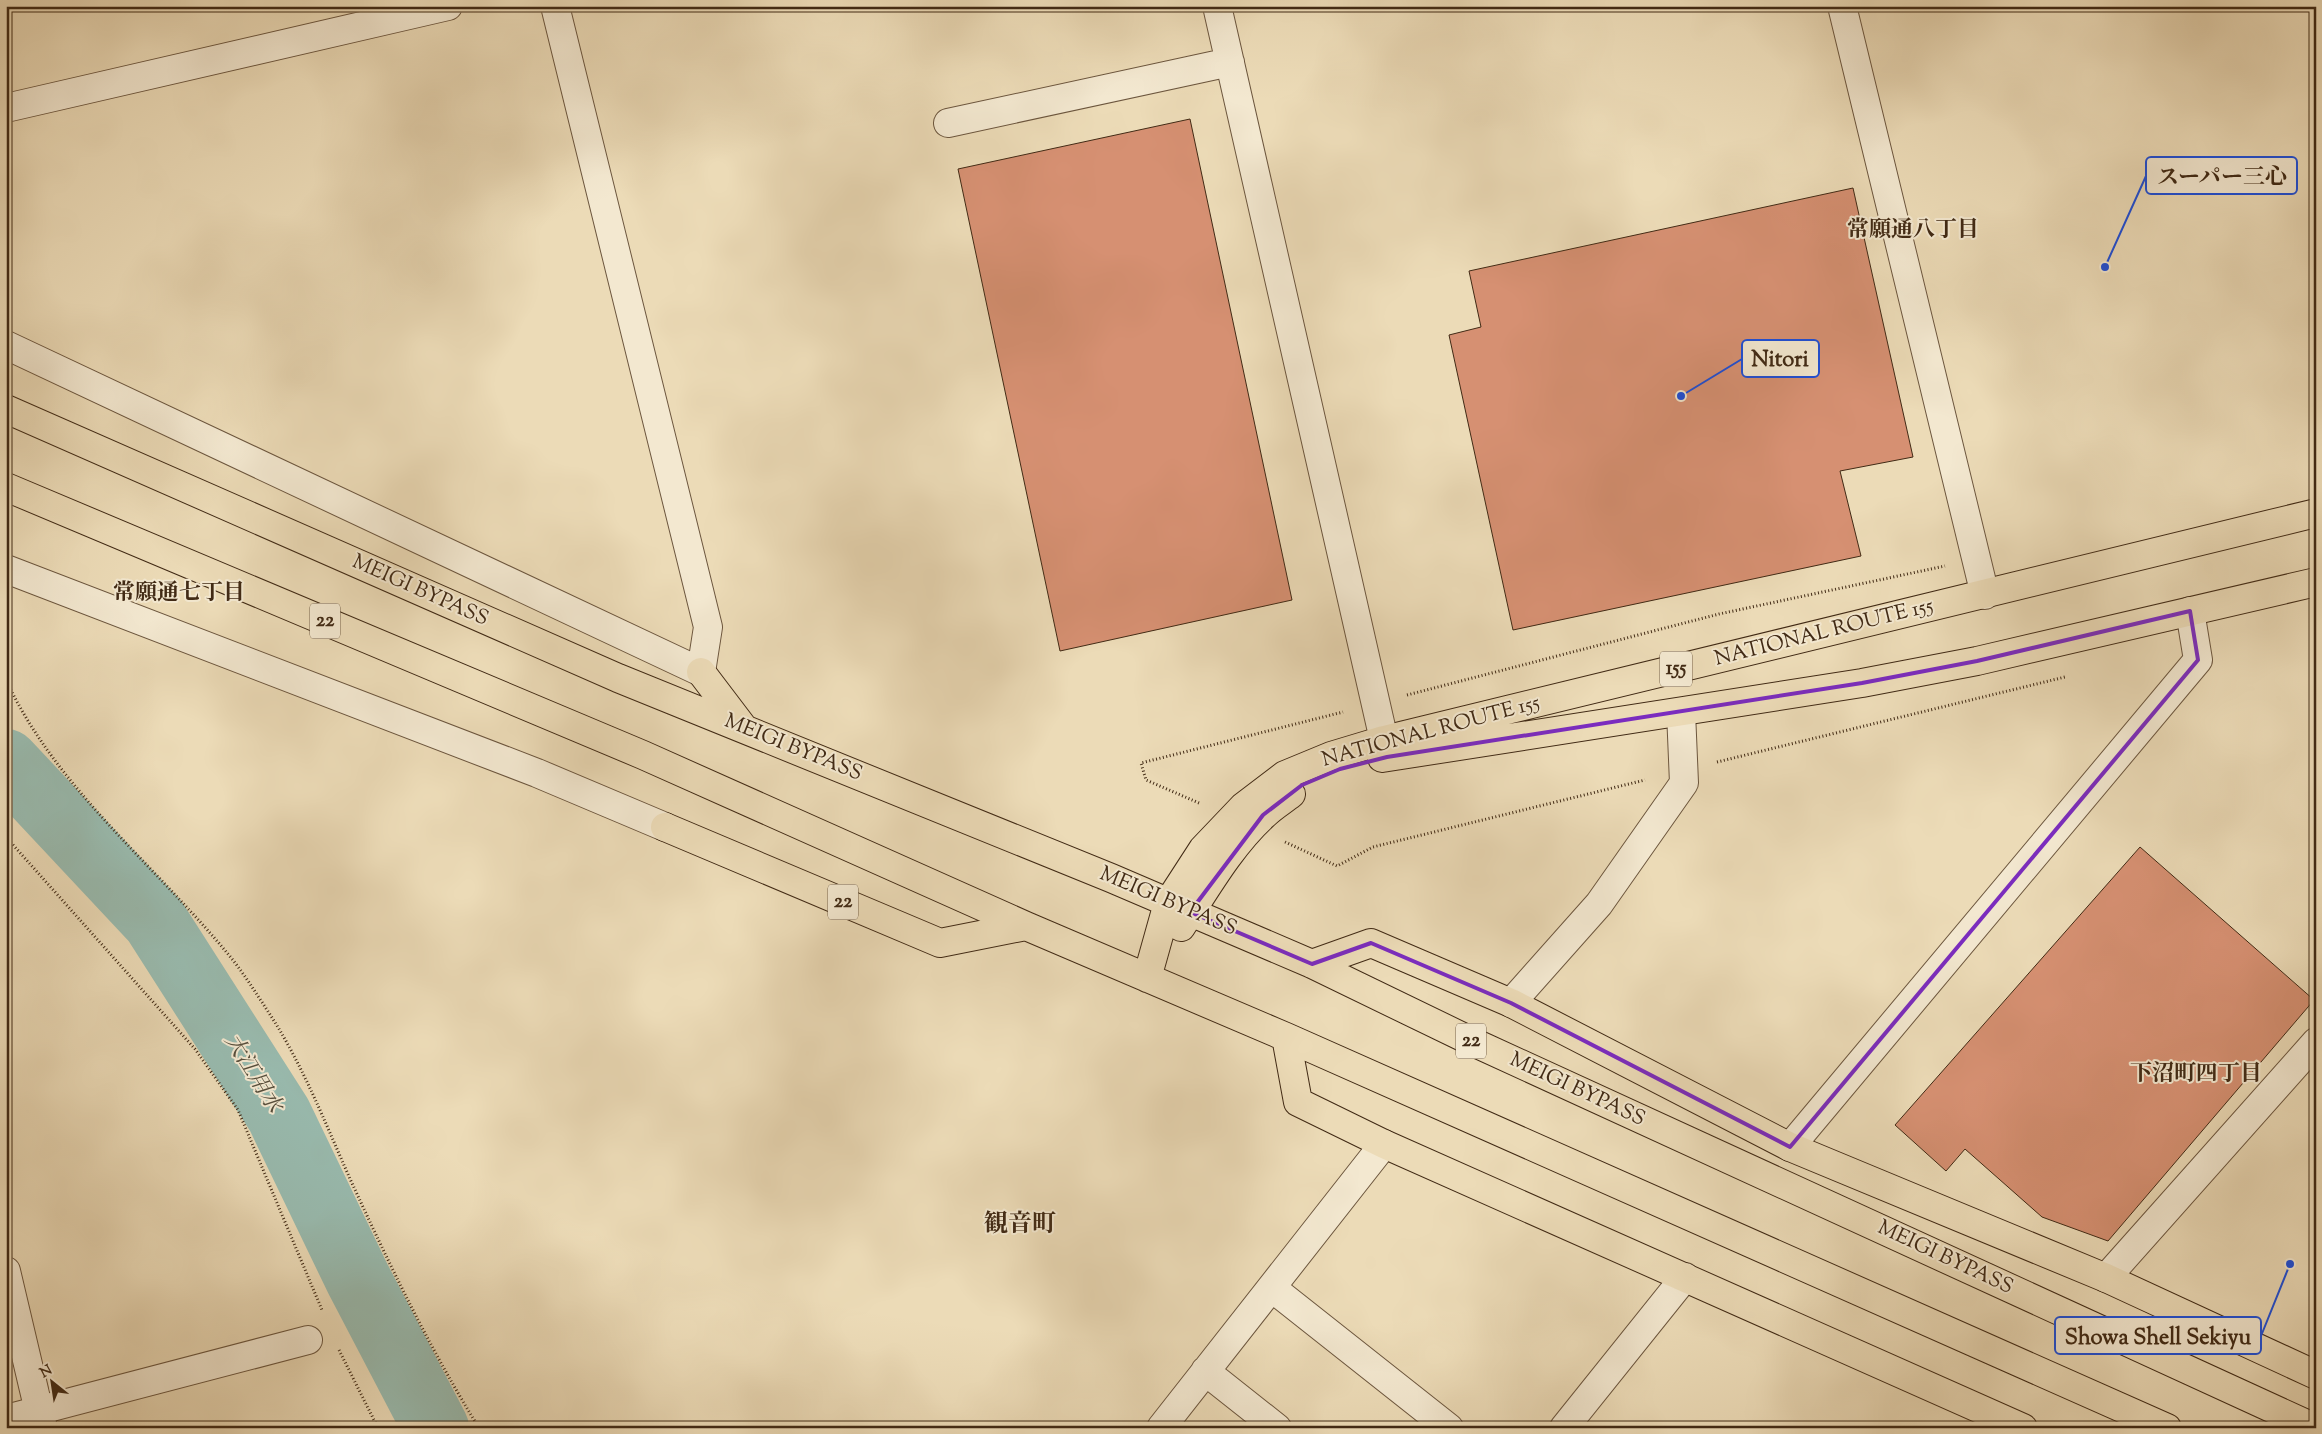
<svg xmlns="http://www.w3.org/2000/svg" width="2322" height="1434" font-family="'Sorts Mill Goudy','Noto Serif JP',serif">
  <rect width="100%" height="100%" fill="#ecdbb7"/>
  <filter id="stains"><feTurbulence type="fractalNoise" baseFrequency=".004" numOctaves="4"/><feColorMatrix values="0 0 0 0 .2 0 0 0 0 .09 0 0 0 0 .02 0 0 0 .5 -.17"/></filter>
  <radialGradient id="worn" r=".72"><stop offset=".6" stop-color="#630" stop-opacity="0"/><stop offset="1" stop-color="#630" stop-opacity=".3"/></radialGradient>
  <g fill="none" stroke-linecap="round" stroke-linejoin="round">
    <path stroke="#99bbaf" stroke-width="66" d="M6,762l149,159 124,194 79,164 78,149"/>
  </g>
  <path fill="#d69072" stroke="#412a15" d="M1190,119l102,481 -232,51 -102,-482z
    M1853,188l60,269 -73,14 21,85 -348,74 -64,-295 32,-8 -12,-56z
    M2140,847l174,153 -206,241 -66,-24 -77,-68 -19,22 -51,-46z"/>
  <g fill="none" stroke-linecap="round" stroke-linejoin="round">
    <defs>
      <path id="minor" d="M1217,6l167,734
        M1842,6l143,589
        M6,108l442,-102
        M948,123l282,-61
        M6,345l695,327 7,-45 -153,-621
        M6,569l531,204 128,54
        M1511,1003l88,-99 85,-121 -3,-71
        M1790,1147l408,-487 -8,-49
        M6,1271l37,157
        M2106,1278l210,-236
        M1272,1288l177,140
        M1205,1371l72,57
        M6,1419l302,-79
        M1161,1428l223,-284
        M1564,1428l121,-151"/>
      <path id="highway" d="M6,409l612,269 493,200 201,86 163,79 840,385
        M6,487l637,268 383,171 260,111 881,391
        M701,672l41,54
        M1382,758l480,-75 115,-22 339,-79
        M665,827l275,116 86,-17
        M1181,927c25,-38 49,-81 83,-112 8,-8 18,-14 27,-21
        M1312,964l59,-21 140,60 279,144 316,131 210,97
        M1147,978l21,-75 35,-54 40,-42 42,-32 46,-19 53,-16 932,-227
        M1286,1037l12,65 86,42 639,284"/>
    </defs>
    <use href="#minor" stroke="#6c563e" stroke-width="30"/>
    <use href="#highway" stroke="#412a15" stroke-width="30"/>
    <path stroke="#412a15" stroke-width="3" stroke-dasharray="1 2.5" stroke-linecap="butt" d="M6,680c51,109 147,183 222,274 15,18 28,39 41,59 34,52 57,112 82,168 39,85 79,168 128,247
      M1407,695l312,-81 226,-48
      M1717,762l348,-85
      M1199,803l-53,-23 -5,-17 202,-51
      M6,837l189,212 43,61 84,200
      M1285,842l52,24 36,-19 272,-67
      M339,1350l39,78"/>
    <use href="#minor" stroke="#f3e8d0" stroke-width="28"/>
    <use href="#highway" stroke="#ecdbb7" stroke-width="28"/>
  </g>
  <path fill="none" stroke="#7b2cbf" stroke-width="4" stroke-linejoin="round" d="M2190,611l8,49 -408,487 -279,-144 -140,-60 -59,21 -122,-52 73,-97 39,-30 38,-16 47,-12 475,-74 115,-22z"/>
  <g text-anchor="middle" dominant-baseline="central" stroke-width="4" stroke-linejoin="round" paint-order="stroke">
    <g fill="#f3e8d0" stroke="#76634d" stroke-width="1">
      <rect x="310" y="603.5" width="30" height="35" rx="4"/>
      <rect x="1660" y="651.5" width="32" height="35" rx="4"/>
      <rect x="828" y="884.5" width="30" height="35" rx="4"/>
      <rect x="1456" y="1023.5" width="30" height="35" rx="4"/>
    </g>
    <g font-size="20" font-weight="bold" fill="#412a15">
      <text x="325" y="621">22</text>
      <text x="1676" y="669">155</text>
      <text x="843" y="902">22</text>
      <text x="1471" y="1041">22</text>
    </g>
    <g font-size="21" fill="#412a15" stroke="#f3e8d0">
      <text transform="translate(420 591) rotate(24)">MEIGI BYPASS</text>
      <text transform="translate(1824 633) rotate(-14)">NATIONAL ROUTE 155</text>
      <text transform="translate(1431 732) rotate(-15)">NATIONAL ROUTE 155</text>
      <text transform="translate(793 748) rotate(22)">MEIGI BYPASS</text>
      <text transform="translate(1168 902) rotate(23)">MEIGI BYPASS</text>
      <text transform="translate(1577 1090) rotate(25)">MEIGI BYPASS</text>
      <text transform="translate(1945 1258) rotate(25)">MEIGI BYPASS</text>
    </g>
    <g font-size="22" font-weight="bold" fill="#412a15" stroke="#f3e8d0">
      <text x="1913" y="231">常願通八丁目</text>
      <text x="179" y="594">常願通七丁目</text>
      <text x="2196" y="1075">下沼町四丁目</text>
    </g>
    <g font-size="22" font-style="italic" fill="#574e3c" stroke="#f3e8d0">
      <text transform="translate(252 1074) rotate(58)">大江用水</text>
    </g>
    <g font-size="24" font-weight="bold" fill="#412a15" stroke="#f3e8d0">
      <text x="1020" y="1225">観音町</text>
    </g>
  </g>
  <path fill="none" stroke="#1d4ed8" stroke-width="2" d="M2105 267L2146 176M1681 396L1742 359M2290 1264L2261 1336"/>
  <g fill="#1d4ed8" stroke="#f3e8d0" stroke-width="2">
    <circle cx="2105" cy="267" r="5"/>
    <circle cx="1681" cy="396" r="5"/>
    <circle cx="2290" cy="1264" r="5"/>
  </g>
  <g fill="#f3e8d0" stroke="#1d4ed8" stroke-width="2">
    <rect x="2146" y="157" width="151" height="37" rx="5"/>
    <rect x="1742" y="340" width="77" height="37" rx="5"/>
    <rect x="2055" y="1317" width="206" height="37" rx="5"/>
  </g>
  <g font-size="22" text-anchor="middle" font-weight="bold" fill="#412a15">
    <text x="2222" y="184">スーパー三心</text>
    <text x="1780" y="366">Nitori</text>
    <text x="2158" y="1344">Showa Shell Sekiyu</text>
  </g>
  <rect width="2322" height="1434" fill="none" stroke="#ecdbb7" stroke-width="25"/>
  <rect x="8" y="8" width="2307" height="1419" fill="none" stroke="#412a15" stroke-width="2.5"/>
  <rect x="12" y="12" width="2297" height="1409" fill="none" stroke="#412a15"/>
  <g transform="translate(52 1382) rotate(330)" stroke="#f3e8d0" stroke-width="4" paint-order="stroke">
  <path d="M0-4L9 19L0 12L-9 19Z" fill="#412a15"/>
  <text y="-8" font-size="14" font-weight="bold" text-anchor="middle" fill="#412a15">N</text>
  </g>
  <rect width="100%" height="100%" filter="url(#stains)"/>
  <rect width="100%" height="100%" fill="url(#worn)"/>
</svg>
